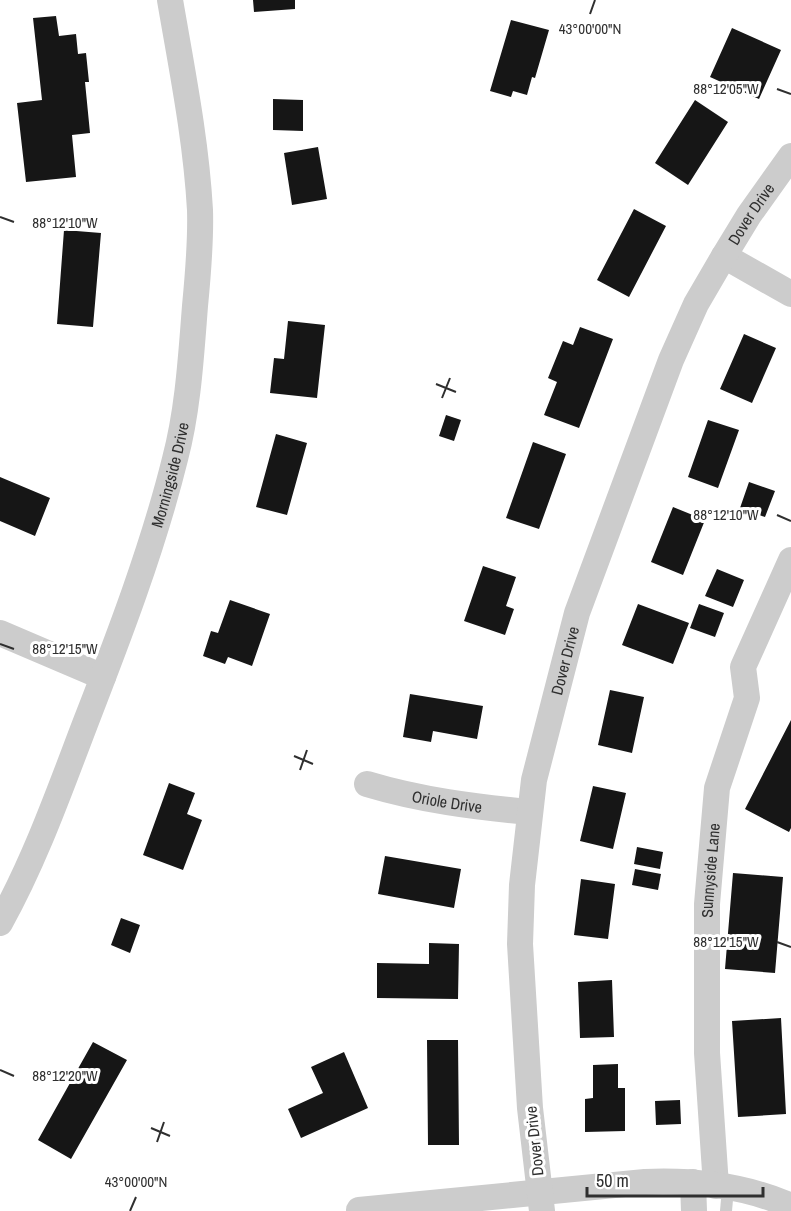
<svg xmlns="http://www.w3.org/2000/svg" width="791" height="1211" font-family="'Archivo Narrow',sans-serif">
  <rect width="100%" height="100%" fill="#fff"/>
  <path fill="#161616" d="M253,0h42v9l-41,3z
    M56,16l3,20 17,-2 2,20 8,-1 3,29h-4l5,51 -18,2 4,42 -50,5 -9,-79 25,-3 -9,-82z
    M511,20l38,10 -14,48 -3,-1 -5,18 -14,-4 -2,6 -21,-6z
    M732,28l49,22 -22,49 -49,-22z
    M273,99l30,1v31l-30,-1z
    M695,100l33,22 -40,63 -33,-22z
    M318,147l9,52 -35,6 -8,-52z
    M634,209l32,17 -37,71 -32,-17z
    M64,230l37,3 -8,94 -36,-3z
    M288,321l37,4 -8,73 -47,-5 4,-35 10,1z
    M580,327l33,12 -34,89 -35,-13 13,-33 -9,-4 15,-37 10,4z
    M744,334l32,14 -24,55 -32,-14z
    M446,415l15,5 -7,21 -15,-5z
    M708,420l31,10 -21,58 -30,-11z
    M276,434l31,9 -20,72 -31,-8z
    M533,442l33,12 -27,75 -33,-11z
    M0,477l50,21 -15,38 -35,-15z
    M749,482l26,9 -10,26 -25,-9z
    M673,507l32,13 -22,55 -32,-13z
    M483,566l33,11 -10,29 8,3 -9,26 -41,-14z
    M717,569l27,11 -11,27 -28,-11z
    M230,600l40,14 -18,52 -24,-9 -3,7 -22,-8 8,-25 7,2z
    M638,604l51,19 -16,41 -51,-19z
    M699,604l25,9 -9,24 -25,-9z
    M610,690l34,7 -12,56 -34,-8z
    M410,694l73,12 -6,33 -44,-8 -2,11 -28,-5z
    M791,720v108l-2,4 -44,-23z
    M169,783l26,10 -8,21 15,6 -19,50 -40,-15z
    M593,786l33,7 -13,56 -33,-8z
    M637,847l26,5 -3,17 -26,-5z
    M385,856l76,13 -7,39 -76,-14z
    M635,869l26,5 -3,16 -26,-5z
    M733,873l50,4 -8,96 -50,-4z
    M581,879l34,5 -7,55 -34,-4z
    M121,918l19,7 -10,28 -19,-8z
    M429,943l30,1 -1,55 -81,-1v-35l52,1z
    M612,980l2,57 -34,1 -2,-56z
    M781,1018l5,96 -48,3 -6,-96z
    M427,1040h31l1,105h-31z
    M93,1042l34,18 -56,99 -33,-19z
    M344,1052l24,56 -67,30 -13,-29 35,-16 -12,-26z
    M618,1064v24h7v43l-40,1v-33l8,-1v-33z
    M680,1100l1,24 -25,1 -1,-24z"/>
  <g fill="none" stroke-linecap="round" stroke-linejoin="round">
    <path stroke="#ccc" stroke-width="12" d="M726,1211l2,-23"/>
    <g stroke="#ccc" stroke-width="26">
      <path d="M724,256l67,38"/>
      <path d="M0,633l103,44"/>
      <path id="s1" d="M367,784c53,16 108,23 163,28"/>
      <path id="s2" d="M0,923c35,-63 59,-131 85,-199 33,-85 68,-176 90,-265 13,-49 16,-102 20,-153 3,-31 6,-64 5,-96 -4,-71 -18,-140 -30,-210"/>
      <path d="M693,1182l1,29"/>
      <path id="s3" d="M716,1186l-9,-133v-149l10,-116 30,-90 -4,-31 48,-107"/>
      <path d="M359,1210l286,-28c49,-2 101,4 146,24"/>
      <path id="s4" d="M542,1211l-12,-103 -10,-164 2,-59 12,-105 43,-167 94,-253 25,-56 28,-48 25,-41 42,-59"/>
    </g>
  </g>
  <path fill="none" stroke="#2f2f2f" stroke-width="2" d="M590,14l5,-14M777,89l14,5M0,217l14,5M436,384l20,8M442,398l8,-20M777,515l14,6M0,644l14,5M294,756l19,8M300,770l7,-20M777,942l14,5M0,1070l14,6M151,1128l19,8M157,1142l7,-20M130,1211l6,-14"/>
  <g text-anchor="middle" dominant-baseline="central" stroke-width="6" stroke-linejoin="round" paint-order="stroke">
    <g font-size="16" fill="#2f2f2f" stroke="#fff">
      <text stroke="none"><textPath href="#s4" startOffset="1042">Dover Drive</textPath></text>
      <text stroke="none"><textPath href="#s2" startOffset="480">Morningside Drive</textPath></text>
      <text stroke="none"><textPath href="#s4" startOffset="556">Dover Drive</textPath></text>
      <text stroke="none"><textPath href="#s1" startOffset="82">Oriole Drive</textPath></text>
      <text stroke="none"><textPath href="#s3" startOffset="316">Sunnyside Lane</textPath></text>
      <text transform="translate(534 1141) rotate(-96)">Dover Drive</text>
    </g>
  </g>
  <g font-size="15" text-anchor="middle" fill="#2f2f2f" stroke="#fff" stroke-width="6" stroke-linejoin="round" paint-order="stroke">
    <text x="590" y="34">43°00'00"N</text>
    <text x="726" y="94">88°12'05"W</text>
    <text x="65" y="228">88°12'10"W</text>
    <text x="726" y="520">88°12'10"W</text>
    <text x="65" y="654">88°12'15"W</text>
    <text x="726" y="947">88°12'15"W</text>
    <text x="65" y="1081">88°12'20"W</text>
    <text x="136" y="1187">43°00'00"N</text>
  </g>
  <path d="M587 1187v9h176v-9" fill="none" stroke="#2f2f2f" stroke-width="3"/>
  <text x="596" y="1187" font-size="18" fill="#2f2f2f" stroke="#ffffff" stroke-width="4.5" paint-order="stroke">50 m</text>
</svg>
